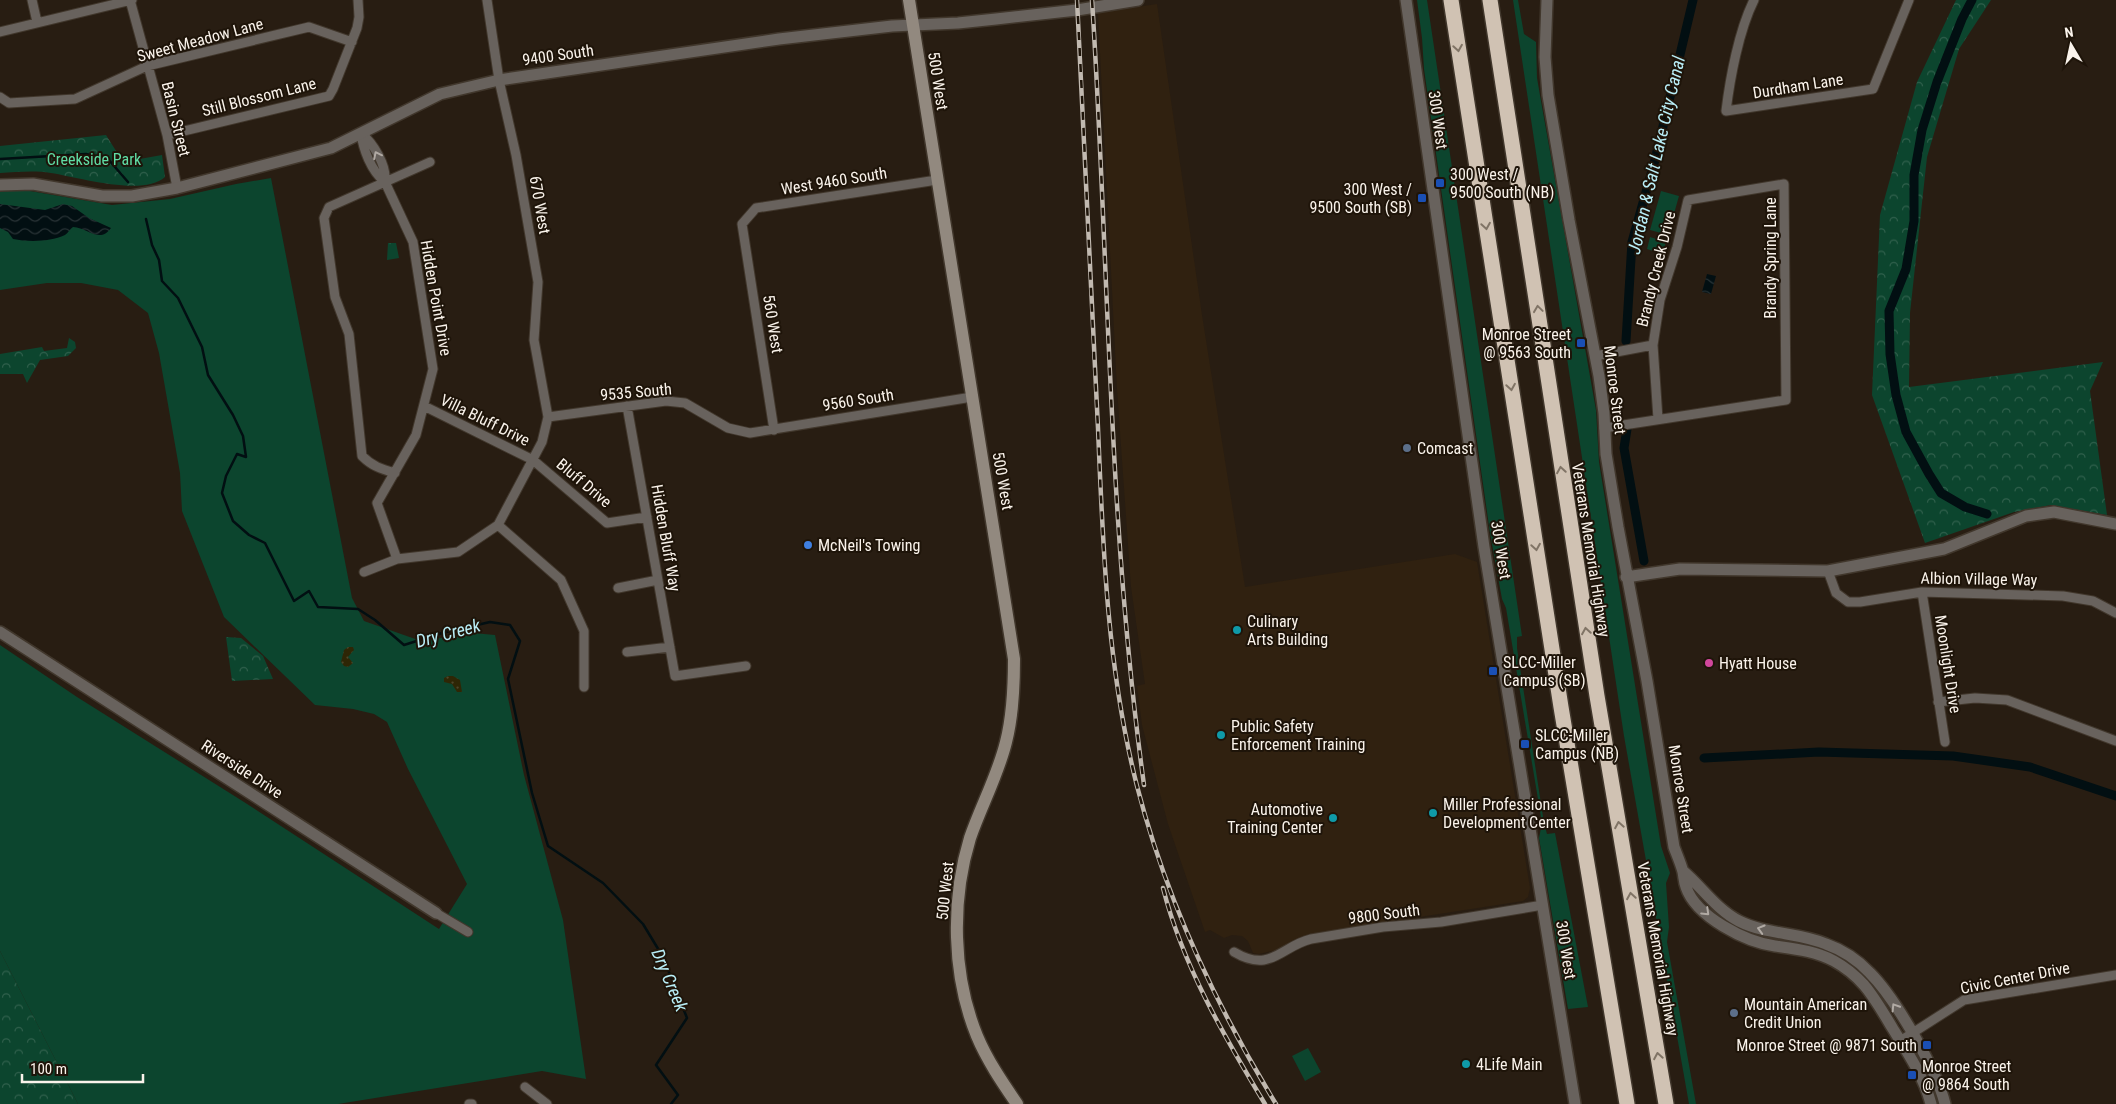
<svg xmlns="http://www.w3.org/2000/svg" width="2116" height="1104" font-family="'Roboto Condensed',sans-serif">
  <defs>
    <pattern id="forest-crowns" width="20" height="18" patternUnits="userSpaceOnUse" patternTransform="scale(1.25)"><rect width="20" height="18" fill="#0c452e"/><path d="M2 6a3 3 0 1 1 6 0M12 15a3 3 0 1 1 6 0" fill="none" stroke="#30604c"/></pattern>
    <pattern id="sand-dots" width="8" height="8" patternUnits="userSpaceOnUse" patternTransform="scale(1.25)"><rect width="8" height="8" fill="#2e2605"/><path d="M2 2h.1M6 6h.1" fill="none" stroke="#4d462a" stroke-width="1.8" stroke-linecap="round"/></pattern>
    <pattern id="water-waves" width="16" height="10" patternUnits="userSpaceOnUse" patternTransform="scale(1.25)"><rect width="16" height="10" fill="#020f12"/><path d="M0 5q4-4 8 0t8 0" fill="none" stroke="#283235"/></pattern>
  </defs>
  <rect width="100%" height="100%" fill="#281d12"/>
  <path fill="#302110" d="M1157,4l45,311 43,272 210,-33 22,8 53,326 -2,9 -5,4 -214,33 -17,7 -12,8 -21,5 -6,-1 -5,-12 -6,-5 -10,-1 -8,3 -14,-8 -5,2 -37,-108 -26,-99 -5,-39 8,-2 -14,-97 -14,-198 -19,-376z"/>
  <path fill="#0c452e" d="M1417,0h10l95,636 -5,1v11l27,175 3,11 8,-1 33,174 -20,2 -29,-171 3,-15 -36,-215 -4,-9 -12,-66 -66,-464 -2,-31z
    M1513,0h5l6,34 12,8 1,36 4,23 55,309 3,52 62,384 9,27 -4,10 3,44 -2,15 29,162h-7l-65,-368z
    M271,178l81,420 12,23 57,20 52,-8 22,2 29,140 39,145 23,159 -44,-8 -204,33h-260l-78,-153v-306l77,52 167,105 195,127 28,-45 -59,-115 -21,-47 -13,-8 -21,-5 -38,-4 -91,-88 -42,-106 -2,-38 -21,-120 -11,-40 -30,-23 -37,-7h-34l-47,7v-99h30l82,14 58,-6 66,-15z
    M1661,191l18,5 -11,39 -18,-5z
    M1650,237l16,5 -4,12 -15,-5z
    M1308,1048l13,24 -16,9 -13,-25z"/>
  <path fill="url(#forest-crowns)" d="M1956,0h35l-32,49 -32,108 -17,156 -1,74 194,-25 -13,29 17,124 -56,-10 -37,7 -89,31 -53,-148 8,-180 37,-133z
    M106,135l17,27 39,-7 3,22c-22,20 -87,0 -114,-4 -16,-3 -35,-1 -51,0v-27z
    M388,243h8l3,15 -12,2z
    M69,338l6,4 1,6 -8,8 -28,4 -13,23 -4,-9h-23v-20l42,-7 2,4 23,-3z
    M226,637l15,1 22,18 10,23 -41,2z
    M0,951l78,153h-78z"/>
  <path fill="url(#sand-dots)" d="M348,647h5l1,3 -6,7 5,6 -5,4 -4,-1 -3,-4 3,-12z
    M448,676h5l7,4 2,12h-5l-5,-8 -8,-2v-4z"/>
  <path fill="url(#water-waves)" d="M0,204l45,6 18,-6 9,2 17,12 22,10c-11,16 -23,0 -38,-1 -3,2 -5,6 -8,8 -15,7 -37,7 -52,4l-5,-7 -8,-4z
    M1707,274l9,2 -5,18 -9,-2z"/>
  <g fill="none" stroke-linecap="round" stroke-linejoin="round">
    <path stroke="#020f12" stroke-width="2.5" d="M0,159l86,-5 22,5 20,23
      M146,219l6,26 7,15 3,21 16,17 24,49 6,28 25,40 10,21 3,21 -9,-3 -11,22 -4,17 11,28 16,14 16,8 29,58 15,-10 9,16 40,2 17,11 29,25 38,-12 48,-11 20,3 10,16 -12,38 24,114 16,53 55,37 40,41 20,33 24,61 -31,47 22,30 -7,9"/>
    <path stroke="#020f12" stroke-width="9" d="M1972,0l-10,19 -25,63 -15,48 -8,45v46l-8,48 -17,42 1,43 6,41 10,37 23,42 12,19 24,14 22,7
      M1626,341l6,-99 23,-82 38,-160
      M1627,429l-3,19 20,113
      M1704,758l115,-6 134,4 77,11 86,29"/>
    <defs>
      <path id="minor" d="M32,0l5,22
        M130,0l37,135 10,53
        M1754,0c-15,30 -24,78 -28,111l147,-22 36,-89
        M0,32l132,-32
        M0,97l9,6 66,-4 72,-33 162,-39 43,15
        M361,133c2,16 10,38 24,49l28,60 20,127 -17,66 -39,68 20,56
        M361,133c12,10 26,32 24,49
        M167,135l162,-39 4,-7 24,-61 2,-11 -1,-17
        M1595,356l58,-11
        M424,406l109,54 74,63 40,-6
        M627,406l48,270 71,-10
        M548,417l118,-16 19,2 43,25 22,5 222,-36
        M1604,428l182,-28 -2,-216 -96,16 -11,47 -17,53 -7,45 5,74
        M774,430l-32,-206 14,-16 181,-28
        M395,473c-14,-4 -23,-7 -33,-17l-13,-122 -14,-37 -11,-79 5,-11 101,-45
        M498,525l63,55 23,51v56
        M1828,571l8,22 12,9h12l62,-10 141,4 30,5 23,12
        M364,572l33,-13 61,-7 40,-27 44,-83 6,-25 -14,-77 4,-58 -22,-127 -17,-75 -12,-80
        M618,588l40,-8
        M1922,592l23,150
        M627,652l43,-5
        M1938,702l37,-4 32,2 109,41
        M436,913l32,19
        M1234,952c37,22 47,-6 77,-13l72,-12 58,-5 102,-17
        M1900,1041l64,-41 152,-25
        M525,1087l22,17
        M469,1104h3"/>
      <path id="tertiary" d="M1406,0l78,547 91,557
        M1547,0l-2,57 3,38 21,125 30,156 5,37 2,41 12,73 29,154 27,166c3,8 7,17 9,25 1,5 1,10 3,15 10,30 60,55 89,59 21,3 40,5 59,15 11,6 21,14 30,24 11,13 20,29 29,44 15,24 31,48 38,75
        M0,185l33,-1 69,12h30l45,-8 154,-40 109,-54 59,-14 280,-41 113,-13 66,-3 38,-4 81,-9 61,-10
        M1626,577l54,-8 148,2 116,-22 82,-33 28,-4 62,12
        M0,632l436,281
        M1683,871c19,16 33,38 56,50 28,14 59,11 87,23 17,6 32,16 44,29 25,25 67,97 75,131"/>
      <path id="secondary" d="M909,0l105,659c0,28 -1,56 -8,83 -8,33 -25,64 -36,96 -19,62 -18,137 7,198 10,24 25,46 40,68"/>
      <path id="motorway" d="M1451,0l110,707 66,397
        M1490,0l107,696 69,408"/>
    </defs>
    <use href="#minor" stroke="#41372c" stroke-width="11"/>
    <use href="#tertiary" stroke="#41372c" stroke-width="14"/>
    <use href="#secondary" stroke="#41372c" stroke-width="15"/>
    <use href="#motorway" stroke="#41372c" stroke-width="18"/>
    <use href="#minor" stroke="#68625d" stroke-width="9"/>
    <use href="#tertiary" stroke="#68625d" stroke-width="11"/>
    <use href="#secondary" stroke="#92897f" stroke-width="12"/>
    <use href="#motorway" stroke="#d0c2b3" stroke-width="15"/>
    <defs>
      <path id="rail" d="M1077,0c8,143 13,286 21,428 5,121 9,240 39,358 29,113 78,218 139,318
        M1092,0c17,262 16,525 52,785
        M1163,888c20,78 61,148 102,216"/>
    </defs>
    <use href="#rail" stroke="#c1b9b0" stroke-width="4.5"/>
    <use href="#rail" stroke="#1e1409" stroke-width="2.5" stroke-dasharray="8" stroke-linecap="butt"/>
  </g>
  <defs><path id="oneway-chevron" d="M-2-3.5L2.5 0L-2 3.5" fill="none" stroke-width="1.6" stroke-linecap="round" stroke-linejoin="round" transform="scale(1.25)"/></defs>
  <g stroke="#807466">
    <use href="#oneway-chevron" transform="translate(1458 48) rotate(81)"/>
    <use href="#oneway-chevron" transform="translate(1486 226) rotate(81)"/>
    <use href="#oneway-chevron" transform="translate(1538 309) rotate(-98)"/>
    <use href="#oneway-chevron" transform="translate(1511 387) rotate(81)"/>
    <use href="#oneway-chevron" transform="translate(1561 470) rotate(-99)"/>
    <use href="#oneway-chevron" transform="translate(1536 547) rotate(81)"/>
    <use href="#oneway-chevron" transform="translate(1586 631) rotate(-99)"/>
    <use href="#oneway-chevron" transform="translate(1619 825) rotate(-100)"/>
    <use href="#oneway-chevron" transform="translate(1631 896) rotate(-99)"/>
    <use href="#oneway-chevron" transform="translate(1658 1056) rotate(-100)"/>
  </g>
  <g stroke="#b1aaa4">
    <use href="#oneway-chevron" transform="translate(377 155) rotate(-116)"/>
    <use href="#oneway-chevron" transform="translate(1706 912) rotate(44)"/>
    <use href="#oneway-chevron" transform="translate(1761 929) rotate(-164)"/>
    <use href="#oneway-chevron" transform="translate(1895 1007) rotate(-122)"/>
  </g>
  <g fill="#1a4fb4" stroke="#1e1409" stroke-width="2">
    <rect x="1435" y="178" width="10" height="10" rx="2.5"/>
    <rect x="1417" y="193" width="10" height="10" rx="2.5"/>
    <rect x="1576" y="338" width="10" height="10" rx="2.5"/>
    <rect x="1488" y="666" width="10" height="10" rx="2.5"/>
    <rect x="1520" y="739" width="10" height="10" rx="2.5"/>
    <rect x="1922" y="1040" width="10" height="10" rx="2.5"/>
    <rect x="1907" y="1070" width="10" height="10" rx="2.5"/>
  </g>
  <g fill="#5c6f8a" stroke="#1e1409" stroke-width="2">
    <circle cx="1407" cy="448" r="5"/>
    <circle cx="1734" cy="1013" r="5"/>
  </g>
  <circle fill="#3f7fe0" stroke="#1e1409" stroke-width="2" cx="808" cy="545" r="5"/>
  <g fill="#0f9aa8" stroke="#1e1409" stroke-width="2">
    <circle cx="1237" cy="630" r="5"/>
    <circle cx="1221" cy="735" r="5"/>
    <circle cx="1433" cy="813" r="5"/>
    <circle cx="1333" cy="818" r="5"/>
    <circle cx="1466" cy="1064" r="5"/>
  </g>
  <circle fill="#d1479c" stroke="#1e1409" stroke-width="2" cx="1709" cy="663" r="5"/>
  <g text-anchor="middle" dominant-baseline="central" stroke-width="4" stroke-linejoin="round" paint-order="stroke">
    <g font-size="16" fill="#faf3eb" stroke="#1e1409">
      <text transform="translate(200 40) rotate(-15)">Sweet Meadow Lane</text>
      <text transform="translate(558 55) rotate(-8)">9400 South</text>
      <text transform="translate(938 81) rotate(81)">500 West</text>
      <text transform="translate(1798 86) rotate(-9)">Durdham Lane</text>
      <text transform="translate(259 97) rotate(-14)">Still Blossom Lane</text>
      <text transform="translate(176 119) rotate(76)">Basin Street</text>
      <text transform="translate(1438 120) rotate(82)">300 West</text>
      <text transform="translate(834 181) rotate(-9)">West 9460 South</text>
      <text transform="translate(540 205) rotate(80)">670 West</text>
      <text transform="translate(1770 258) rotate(-90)">Brandy Spring Lane</text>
      <text transform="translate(1656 269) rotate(-76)">Brandy Creek Drive</text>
      <text transform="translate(436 298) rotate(80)">Hidden Point Drive</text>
      <text transform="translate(773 324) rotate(81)">560 West</text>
      <text transform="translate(1615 390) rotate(83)">Monroe Street</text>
      <text transform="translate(636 392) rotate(-5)">9535 South</text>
      <text transform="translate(858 400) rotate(-9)">9560 South</text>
      <text transform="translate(485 420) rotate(26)">Villa Bluff Drive</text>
      <text transform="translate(1003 481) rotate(80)">500 West</text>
      <text transform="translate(584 483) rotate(40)">Bluff Drive</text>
      <text transform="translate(666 538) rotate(80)">Hidden Bluff Way</text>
      <text transform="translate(1501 550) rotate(81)">300 West</text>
      <text transform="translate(1591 550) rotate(81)">Veterans Memorial Highway</text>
      <text transform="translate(1979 579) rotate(1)">Albion Village Way</text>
      <text transform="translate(1948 664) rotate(81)">Moonlight Drive</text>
      <text transform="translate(242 769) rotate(33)">Riverside Drive</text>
      <text transform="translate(1681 789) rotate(81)">Monroe Street</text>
      <text transform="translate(945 891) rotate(-84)">500 West</text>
      <text transform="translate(1384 914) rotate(-7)">9800 South</text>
      <text transform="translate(1658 949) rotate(80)">Veterans Memorial Highway</text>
      <text transform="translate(1566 950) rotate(81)">300 West</text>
      <text transform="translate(2015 978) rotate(-11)">Civic Center Drive</text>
    </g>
    <g font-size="16" fill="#60dda5" stroke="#1e1409">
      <text x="94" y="159">Creekside Park</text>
    </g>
    <g font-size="16" fill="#faf3eb" stroke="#1e1409" text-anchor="start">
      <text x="1450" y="174">300 West /<tspan x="1450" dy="18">9500 South (NB)</tspan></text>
      <text x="1412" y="189" text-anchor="end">300 West /<tspan x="1412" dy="18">9500 South (SB)</tspan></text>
      <text x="1571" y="334" text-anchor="end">Monroe Street<tspan x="1571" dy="18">@ 9563 South</tspan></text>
      <text x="1417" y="448">Comcast</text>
      <text x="818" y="545">McNeil's Towing</text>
      <text x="1247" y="621">Culinary<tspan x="1247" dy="18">Arts Building</tspan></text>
      <text x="1503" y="662">SLCC-Miller<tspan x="1503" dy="18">Campus (SB)</tspan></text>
      <text x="1719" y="663">Hyatt House</text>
      <text x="1231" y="726">Public Safety<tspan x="1231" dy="18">Enforcement Training</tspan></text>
      <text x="1535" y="735">SLCC-Miller<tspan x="1535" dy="18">Campus (NB)</tspan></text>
      <text x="1443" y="804">Miller Professional<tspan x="1443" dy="18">Development Center</tspan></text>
      <text x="1323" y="809" text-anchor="end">Automotive<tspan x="1323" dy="18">Training Center</tspan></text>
      <text x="1744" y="1004">Mountain American<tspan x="1744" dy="18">Credit Union</tspan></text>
      <text x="1917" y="1045" text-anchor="end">Monroe Street @ 9871 South</text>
      <text x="1476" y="1064">4Life Main</text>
      <text x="1922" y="1066">Monroe Street<tspan x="1922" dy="18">@ 9864 South</tspan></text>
    </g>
    <g font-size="18" font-style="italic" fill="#b9eef7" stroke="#1e1409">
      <text transform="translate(1656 155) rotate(-77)">Jordan &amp; Salt Lake City Canal</text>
      <text transform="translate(448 633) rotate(-15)">Dry Creek</text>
      <text transform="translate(670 980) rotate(67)">Dry Creek</text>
    </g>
  </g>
  <g transform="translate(2071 45) rotate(351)" stroke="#1e1409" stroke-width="4" paint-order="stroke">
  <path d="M0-4L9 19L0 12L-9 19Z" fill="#faf3eb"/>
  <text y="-8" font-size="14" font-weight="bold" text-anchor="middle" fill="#faf3eb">N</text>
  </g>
  <path d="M22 1074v8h121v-8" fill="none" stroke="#faf3eb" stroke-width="2.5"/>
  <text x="30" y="1074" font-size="15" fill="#faf3eb" stroke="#1e1409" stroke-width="4" paint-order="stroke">100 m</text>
</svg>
